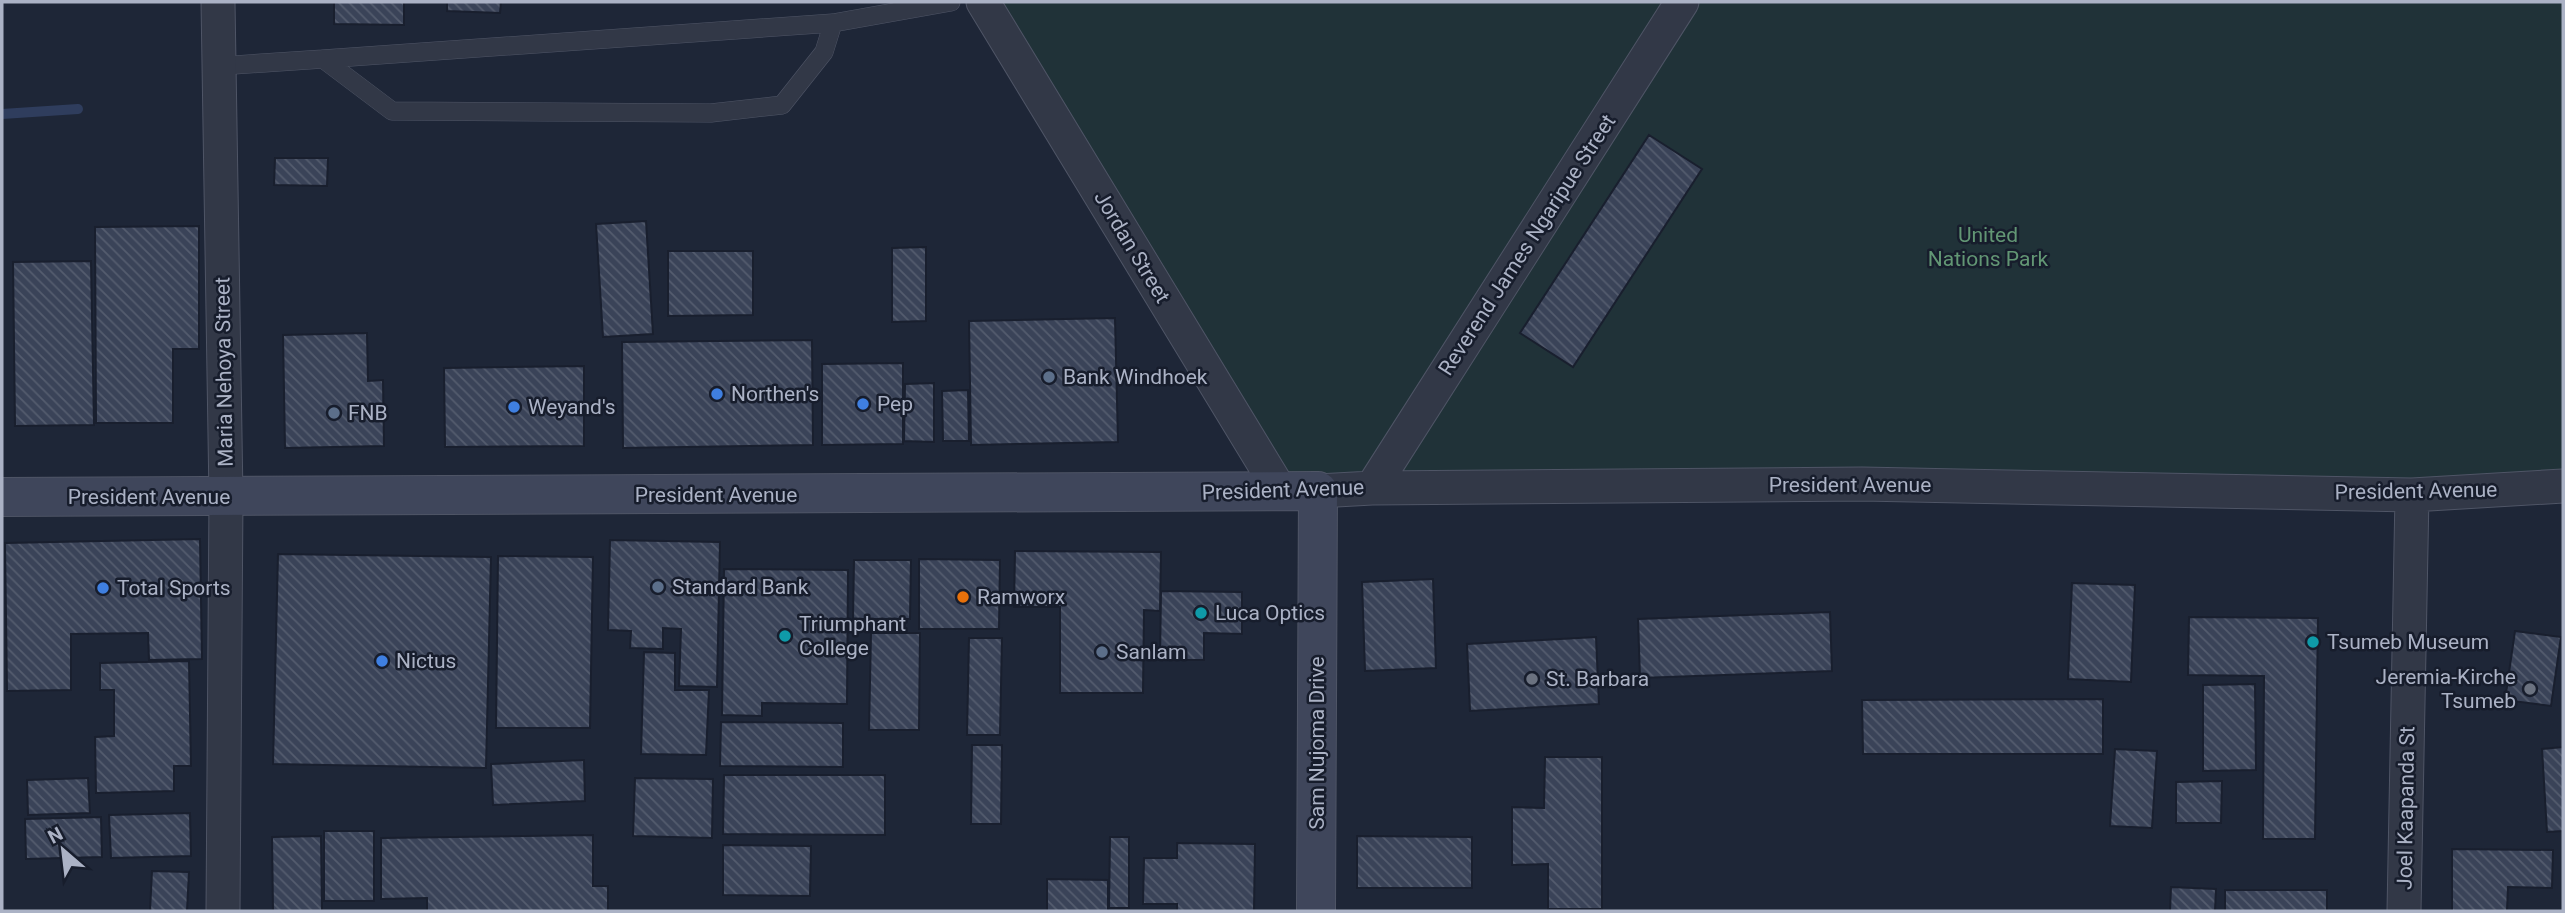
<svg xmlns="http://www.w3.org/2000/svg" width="2565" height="913" font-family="Roboto,sans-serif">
  <defs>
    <pattern id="building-back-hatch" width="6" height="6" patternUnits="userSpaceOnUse" patternTransform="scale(1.75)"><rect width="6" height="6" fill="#3a4358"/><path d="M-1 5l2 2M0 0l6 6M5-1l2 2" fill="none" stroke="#545c6e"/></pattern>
  </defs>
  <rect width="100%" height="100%" fill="#1e2637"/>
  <path fill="#203238" d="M970,2h1593v484l-1282,6z"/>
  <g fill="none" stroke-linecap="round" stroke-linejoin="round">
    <path stroke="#2f3d5d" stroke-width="10" d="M2,114l76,-5"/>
  </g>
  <path fill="url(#building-back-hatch)" stroke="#191f2e" stroke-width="2" d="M334,2h70v23l-70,-1z
    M447,2h54l-1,11 -53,-2z
    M1649,135l53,34 -129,198 -53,-34z
    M275,158h53l-1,28 -53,-1z
    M646,221l7,113 -50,3 -7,-113z
    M199,226v123h-26v74h-77l-1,-196z
    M926,247v74l-34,1v-74z
    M668,251h85v64l-85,1z
    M91,261l3,164 -79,1 -2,-164z
    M1115,318l3,124 -147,3 -2,-124z
    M367,333l1,48 15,-1 1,66 -99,2 -2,-113z
    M812,340l1,105 -190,3 -1,-106z
    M903,363v81l-81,1v-81z
    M584,366v80l-139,1 -1,-79z
    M934,383v59l-30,-1 1,-57z
    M968,390l1,51h-26l-1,-50z
    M200,539l2,120 -53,1 -1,-27 -77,1v56l-64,1 -2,-148z
    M610,540l110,2 -3,145 -38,-1 2,-57 -18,-1v21l-33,-1 1,-17 -23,-1z
    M1015,551l146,1 -1,59 -16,-1 -1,83h-83v-86h-46z
    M278,554l213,3 -5,211 -213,-4z
    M498,556l95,1 -3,171h-94z
    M919,559l81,1 -1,69h-80z
    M854,560h57l-1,59h-57z
    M724,569l124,1 -1,134 -85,-1v13l-40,-1z
    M1433,579l3,89 -71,3 -3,-89z
    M2072,583l63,2 -4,97 -63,-3z
    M1161,591l81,1v42l-38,-1v27h-44z
    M1830,612l2,59 -192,7 -2,-59z
    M2189,617l129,1 -3,221h-52l1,-163 -76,-1z
    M2515,631l46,6 -10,69 -46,-6z
    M871,633h49l-1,97h-50z
    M1596,637l3,67 -129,7 -3,-67z
    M969,638h33l-2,97h-33z
    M644,652l31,1v37h34l-3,65 -65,-1z
    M189,661l2,105h-17v25l-78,2 -1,-56 19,-1v-46h-14v-27z
    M2255,684l1,86 -53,1v-86z
    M2103,699v55h-240l-1,-54z
    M721,722l122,1v44l-123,-1z
    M972,745h30l-1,79h-30z
    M2563,747v84l-16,1 -5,-83z
    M2115,749l42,2 -5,77 -42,-2z
    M1545,757h57v152h-54v-45l-36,1v-58l32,1z
    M584,760l1,41 -92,4 -2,-41z
    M724,775h161v60l-162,-1z
    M88,778l2,35 -62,2 -1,-35z
    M635,778l78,1 -1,59 -79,-2z
    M2222,781l-1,42h-45v-41z
    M190,813l1,43 -80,2 -2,-43z
    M101,817l1,40 -76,2 -1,-40z
    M324,831h50v70h-50z
    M593,835v51h15v25h-181v-13l-46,1v-61z
    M321,836l1,75h-49l-1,-74z
    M1357,836l115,1v51h-115z
    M1110,837h19v71h-20z
    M1177,843l78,1 -1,67h-77v-7h-34l1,-46h33z
    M723,845l88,1 -1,50 -87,-1z
    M2452,849l101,1 -1,38 -44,-1 -1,24h-55z
    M152,871l37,1 -2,39h-37z
    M1047,879l61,1v31h-61z
    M2171,887l45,2 -1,22h-45z
    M2225,890h102v21h-102z"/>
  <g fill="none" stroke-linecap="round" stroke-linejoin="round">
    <defs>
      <path id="lane" d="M833,23l-9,29 -42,53 -71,8 -319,-2 -69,-52 510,-36 118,-21
        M219,66l104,-7"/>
      <path id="street" d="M218,2l8,495 -3,414
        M983,2l298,490
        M1372,488l310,-486
        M1318,491l54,-3 490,-4 550,11 151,-9
        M2404,911l8,-416"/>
      <path id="secondary" d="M2,497l1316,-6 -2,420"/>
    </defs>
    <use href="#lane" stroke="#4f5566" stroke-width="19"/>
    <use href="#street" stroke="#4f5566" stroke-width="35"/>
    <use href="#secondary" stroke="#4f5566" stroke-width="40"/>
    <use href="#lane" stroke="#323847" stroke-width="18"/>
    <use href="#street" stroke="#323847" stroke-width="33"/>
    <use href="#secondary" stroke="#3f465b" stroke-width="38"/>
  </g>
  <g fill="#5c6f8a" stroke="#171d2c" stroke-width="2.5">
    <circle cx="1049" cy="377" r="7"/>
    <circle cx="334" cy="413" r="7"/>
    <circle cx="658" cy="587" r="7"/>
    <circle cx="1102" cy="652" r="7"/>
  </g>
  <g fill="#3f7fe0" stroke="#171d2c" stroke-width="2.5">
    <circle cx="717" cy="394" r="7"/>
    <circle cx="863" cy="404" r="7"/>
    <circle cx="514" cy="407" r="7"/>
    <circle cx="103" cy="588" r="7"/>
    <circle cx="382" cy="661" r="7"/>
  </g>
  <circle fill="#e8710a" stroke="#171d2c" stroke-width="2.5" cx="963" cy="597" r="7"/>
  <g fill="#0f9aa8" stroke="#171d2c" stroke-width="2.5">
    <circle cx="1201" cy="613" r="7"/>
    <circle cx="785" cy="636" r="7"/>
    <circle cx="2313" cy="642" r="7"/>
  </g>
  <g fill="#6b7280" stroke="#171d2c" stroke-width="2.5">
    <circle cx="1532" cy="679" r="7"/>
    <circle cx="2530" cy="689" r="7"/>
  </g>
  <g text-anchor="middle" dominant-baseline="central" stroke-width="5" stroke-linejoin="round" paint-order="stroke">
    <g font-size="21" fill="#629674" stroke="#171d2c">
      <text x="1988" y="235">United<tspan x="1988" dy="24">Nations Park</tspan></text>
    </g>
    <g font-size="21" fill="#abb2c5" stroke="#171d2c">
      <text transform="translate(1527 245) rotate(-57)">Reverend James Ngaripue Street</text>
      <text transform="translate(1132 247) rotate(59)">Jordan Street</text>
      <text transform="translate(224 372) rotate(-91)">Maria Nehoya Street</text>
      <text x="1850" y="485">President Avenue</text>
      <text transform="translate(1283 490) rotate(-2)">President Avenue</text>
      <text transform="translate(2416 491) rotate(-1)">President Avenue</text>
      <text x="716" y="495">President Avenue</text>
      <text x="149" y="497">President Avenue</text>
      <text transform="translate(1317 743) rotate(-90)">Sam Nujoma Drive</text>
      <text transform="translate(2406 808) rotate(-89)">Joel Kaapanda St</text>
    </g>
    <g font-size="21" fill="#abb2c5" stroke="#171d2c" text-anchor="start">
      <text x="1063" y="377">Bank Windhoek</text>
      <text x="731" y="394">Northen's</text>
      <text x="877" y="404">Pep</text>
      <text x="528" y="407">Weyand's</text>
      <text x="348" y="413">FNB</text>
      <text x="672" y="587">Standard Bank</text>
      <text x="117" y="588">Total Sports</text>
      <text x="977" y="597">Ramworx</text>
      <text x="1215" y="613">Luca Optics</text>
      <text x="799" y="624">Triumphant<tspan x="799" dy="24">College</tspan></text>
      <text x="2327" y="642">Tsumeb Museum</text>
      <text x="1116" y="652">Sanlam</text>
      <text x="396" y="661">Nictus</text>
      <text x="2516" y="677" text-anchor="end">Jeremia-Kirche<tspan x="2516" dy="24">Tsumeb</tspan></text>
      <text x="1546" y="679">St. Barbara</text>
    </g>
  </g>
  <rect width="2565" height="913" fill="none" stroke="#abb2c5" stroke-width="7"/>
  <g transform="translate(63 850) rotate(332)" stroke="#171d2c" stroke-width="5" paint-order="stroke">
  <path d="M0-5L12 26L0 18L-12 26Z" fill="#abb2c5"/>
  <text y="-10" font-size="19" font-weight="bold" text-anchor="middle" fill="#abb2c5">N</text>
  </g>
</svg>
